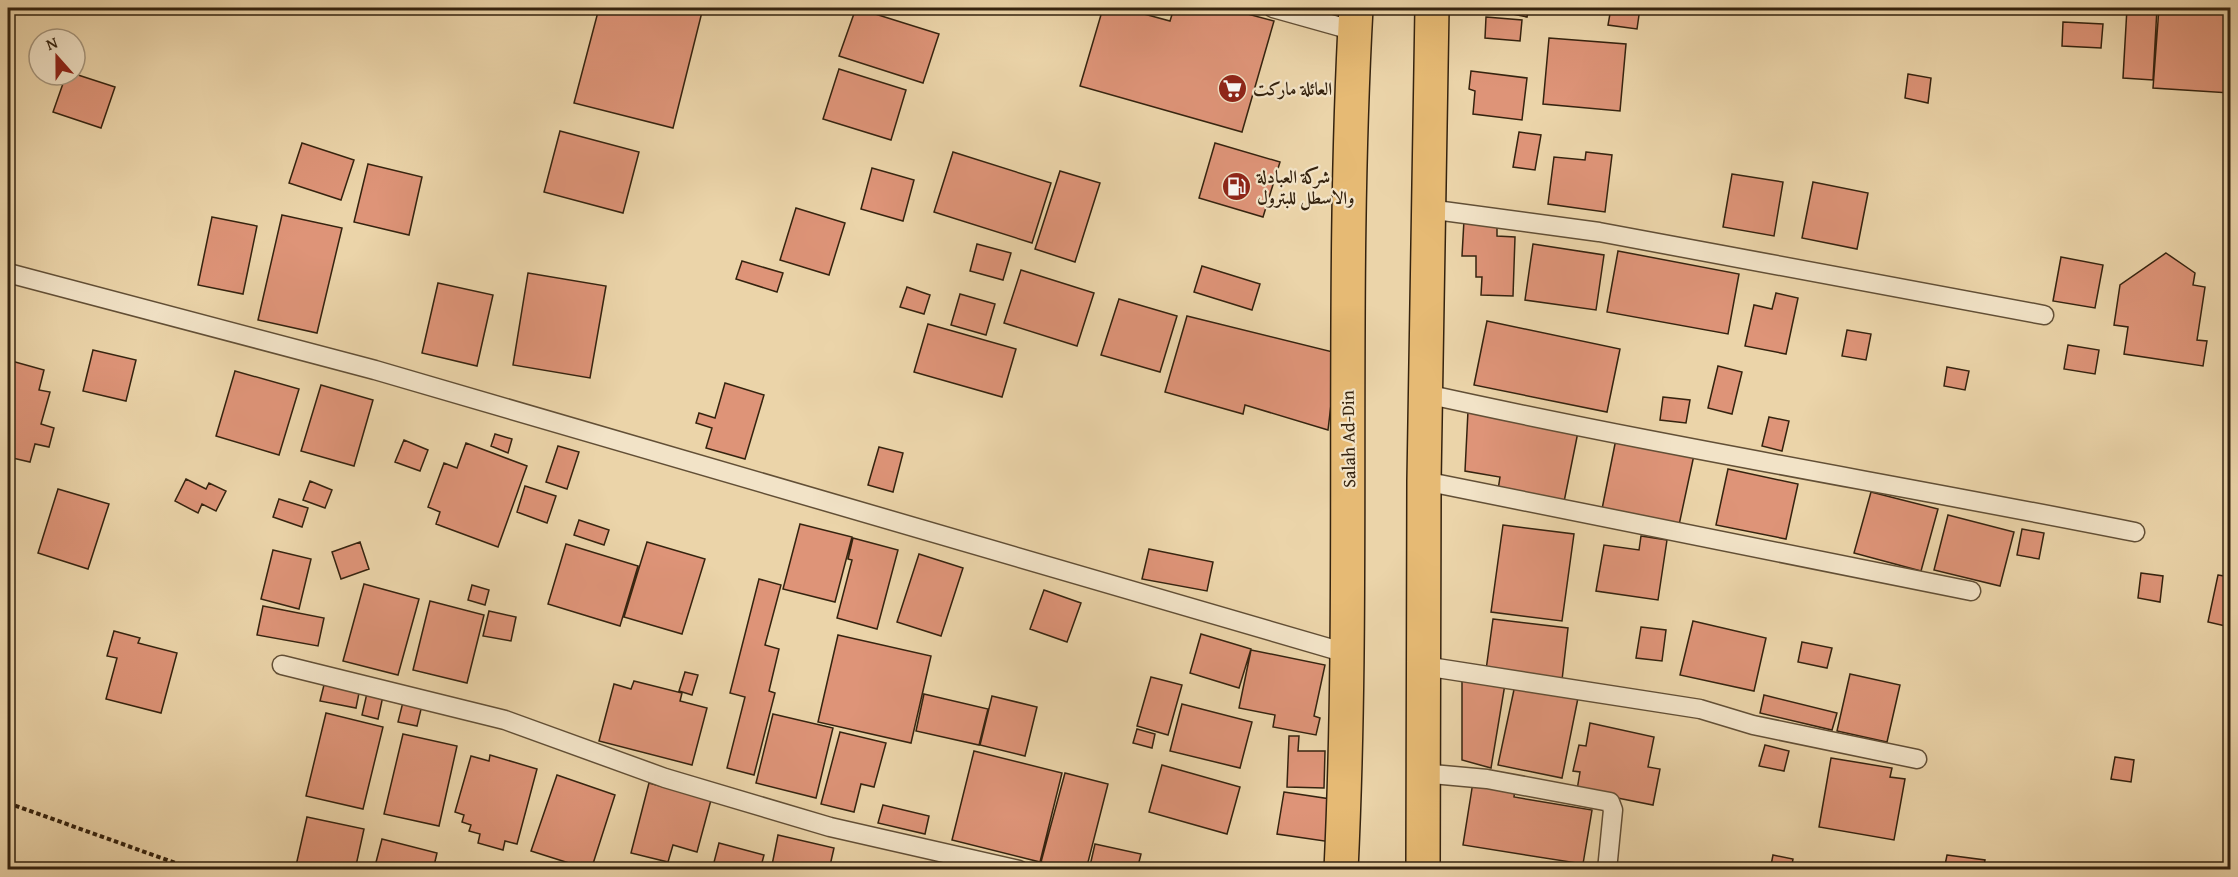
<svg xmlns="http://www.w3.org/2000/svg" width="2238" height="877" font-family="'Gentium Book Plus',Amiri,serif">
  <rect width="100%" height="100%" fill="#ebd4a9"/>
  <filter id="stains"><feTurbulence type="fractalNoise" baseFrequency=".00333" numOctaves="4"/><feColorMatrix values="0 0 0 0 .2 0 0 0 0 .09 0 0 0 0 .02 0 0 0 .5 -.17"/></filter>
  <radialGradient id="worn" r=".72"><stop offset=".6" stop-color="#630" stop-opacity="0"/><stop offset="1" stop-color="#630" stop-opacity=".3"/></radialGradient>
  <path fill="#de9478" stroke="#35230f" stroke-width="1.5" d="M599,8h104l-30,120 -99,-25z
    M856,8l83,26 -16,49 -84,-27z
    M1103,8h19l48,13 4,-13h51l49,13 -32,111 -162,-46z
    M1503,8h26l-2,9 -25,-5z
    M1611,8h29l-3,21 -29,-4z
    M2127,8h30l-4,72 -30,-2z
    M2159,8h71v85l-77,-5z
    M1486,17l36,3 -2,21 -35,-3z
    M2063,22l40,2 -2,24 -39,-2z
    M1549,38l77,6 -6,67 -77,-7z
    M839,69l67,21 -15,50 -68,-21z
    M1471,71l56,7 -5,42 -49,-6 2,-23 -6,-2z
    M75,74l40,13 -14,41 -48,-16 13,-37z
    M1908,74l23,4 -3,25 -23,-5z
    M560,131l79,21 -16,61 -79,-21z
    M1519,132l22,3 -6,35 -22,-3z
    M302,143l52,17 -13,40 -52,-17z
    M1215,143l65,19 -17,55 -64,-19z
    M953,152l98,31 -19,60 -98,-31z
    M1586,152l26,3 -7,57 -57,-8 6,-47 31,3z
    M368,164l54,13 -13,58 -55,-13z
    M872,168l42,12 -11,41 -42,-12z
    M1060,171l40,12 -25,79 -40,-13z
    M1732,174l51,8 -9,54 -51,-9z
    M1813,182l55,11 -11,56 -55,-11z
    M796,208l49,15 -16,52 -49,-15z
    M282,215l60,13 -25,105 -59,-13z
    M212,217l45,9 -14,68 -45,-9z
    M1464,220l33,1v15l18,1 -2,59 -32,-1 1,-18h-6v-21h-14z
    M977,244l34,9 -8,27 -33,-9z
    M1533,244l71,11 -8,55 -71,-10z
    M1618,251l121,23 -11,60 -121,-22z
    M2166,253l29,20 -2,12 12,2 -8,53 10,1 -4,25 -79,-12 4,-27 -14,-2 6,-40z
    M2061,257l42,8 -8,43 -42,-7z
    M742,261l41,12 -6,19 -41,-13z
    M1202,266l58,18 -8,26 -58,-18z
    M1021,270l73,23 -17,53 -73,-23z
    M528,273l78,13 -16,92 -77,-13z
    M438,283l55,12 -16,71 -55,-13z
    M907,287l23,8 -6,19 -24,-7z
    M1776,293l22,5 -12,56 -41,-8 9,-41 18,4z
    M960,294l35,10 -9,31 -35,-10z
    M1119,299l58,17 -17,56 -59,-17z
    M1187,316l150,37 -9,77 -83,-25 -2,9 -78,-22z
    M1487,321l133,28 -13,63 -133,-27z
    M928,324l88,25 -14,48 -88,-25z
    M1847,330l24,4 -5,26 -24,-4z
    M2068,345l31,5 -4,24 -31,-5z
    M93,350l43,10 -10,41 -43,-10z
    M8,360l36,10 -5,20 11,2 -9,32 13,4 -5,19 -14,-3 -5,18 -22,-5z
    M1718,366l24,6 -10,42 -24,-6z
    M1947,367l22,4 -4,19 -21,-4z
    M235,371l64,18 -20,66 -63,-19z
    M725,383l39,12 -19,64 -39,-11 6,-20 -16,-5 3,-10 16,5z
    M321,385l52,15 -19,66 -53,-15z
    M1663,397l27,3 -4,23 -26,-3z
    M1468,411l110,21 -14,70 -66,-12 2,-13 -35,-6z
    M1769,417l20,4 -7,30 -20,-5z
    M495,434l17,5 -4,14 -17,-7z
    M1616,439l78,16 -15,70 -77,-16z
    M404,440l24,10 -8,21 -25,-9z
    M466,443l61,23 -29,81 -62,-23 4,-12 -12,-5 16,-44 13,5z
    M558,446l21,6 -12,37 -21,-7z
    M879,447l24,6 -10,39 -25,-7z
    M1728,469l70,15 -12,55 -70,-14z
    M186,479l20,10 3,-6 17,8 -10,20 -14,-7 -4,9 -23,-12z
    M310,481l22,9 -7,18 -22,-8z
    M525,486l31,10 -9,27 -30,-11z
    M58,489l51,15 -21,65 -50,-16z
    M1871,492l67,17 -17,62 -67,-18z
    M279,499l29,9 -6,19 -29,-10z
    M1948,515l66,17 -14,54 -66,-16z
    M579,520l30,10 -5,15 -30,-10z
    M800,524l52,13 -17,65 -52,-13z
    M1503,525l71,9 -12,87 -71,-9z
    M2022,529l22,4 -5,26 -22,-4z
    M1641,536l26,4 -9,60 -62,-9 8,-46 35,5z
    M853,538l45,12 -21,79 -40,-11 15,-58 -4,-1z
    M360,542l9,27 -28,10 -9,-27z
    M647,542l58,17 -23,75 -58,-17z
    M566,544l72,22 -18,60 -72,-22z
    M1149,549l64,13 -6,29 -65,-12z
    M273,550l38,9 -12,50 -38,-10z
    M919,554l44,14 -22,68 -44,-14z
    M2141,573l22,3 -3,26 -22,-4z
    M2218,575l12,2v50l-22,-5z
    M759,579l22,6 -16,60 14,4 -10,42 6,2 -21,82 -27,-7 18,-71 -15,-4z
    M364,584l55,15 -21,76 -55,-14z
    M472,585l17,5 -4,15 -17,-5z
    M1044,590l37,13 -14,39 -37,-13z
    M430,601l54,14 -17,68 -54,-13z
    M263,606l61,12 -6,28 -61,-11z
    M489,611l27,6 -5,24 -28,-5z
    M1493,619l75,9 -6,52 -76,-10z
    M1693,621l73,17 -12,53 -74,-16z
    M1641,627l25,3 -4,31 -26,-3z
    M114,631l26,7 -2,5 39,10 -16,60 -55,-14 11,-41 -10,-2z
    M1201,634l50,15 -12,39 -49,-15z
    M838,635l93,21 -20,87 -93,-21z
    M1802,642l30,6 -5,20 -29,-6z
    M1251,650l74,15 -11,51 6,2 -4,17 -43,-8 2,-12 -36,-7z
    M685,672l13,3 -6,20 -13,-4z
    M1850,674l50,11 -13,57 -50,-11z
    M1151,677l31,8 -14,50 -31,-9z
    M1462,677l43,7 -14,84 -29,-8z
    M325,681l35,7 -4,20 -36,-7z
    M634,681l48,12 -2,8 27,7 -15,57 -93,-24 15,-57 17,5z
    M1515,685l63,13 -16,80 -64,-13z
    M367,693l16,3 -5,23 -16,-4z
    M924,694l64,15 -9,36 -63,-14z
    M1764,695l73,18 -5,17 -72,-17z
    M992,696l45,11 -12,49 -45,-11z
    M403,702l19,3 -5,21 -19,-4z
    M1182,704l70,18 -12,46 -70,-17z
    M326,713l57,14 -20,82 -57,-13z
    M773,714l60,14 -17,70 -60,-15z
    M1590,723l64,14 -6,30 12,2 -7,36 -76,-15 3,-18 -7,-1 6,-26 7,1z
    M1137,729l18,5 -3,14 -19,-5z
    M840,732l46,11 -12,44 -13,-3 -7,28 -33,-8z
    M403,734l54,12 -18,80 -55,-12z
    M1289,736h10l-1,15h27l-1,37 -37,-1z
    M1765,745l24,6 -5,20 -25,-5z
    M974,751l88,22 -22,89 -88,-22z
    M490,755l47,14 -20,75 -12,-3 -2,9 -25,-7 2,-9 -11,-3 2,-6 -9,-3 2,-7 -9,-3 16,-56 18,5z
    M2115,757l19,3 -3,22 -20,-3z
    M1831,758l61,10 -2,9 15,2 -11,61 -75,-13z
    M1162,765l78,22 -13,47 -78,-22z
    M1065,773l43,11 -22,86h-18l-27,-8z
    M557,775l58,20 -24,75 -60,-19z
    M1473,782l42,7 -1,8 78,13 -9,54 -120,-19z
    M649,783l62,17 -14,52 -24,-7 -5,17 -37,-9z
    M1284,792l53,8 -6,42 -54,-8z
    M883,805l46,11 -4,18 -47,-11z
    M307,817l57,12 -9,41h-60z
    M778,835l56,13 -5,22h-58z
    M382,839l55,14 -4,17h-59z
    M719,843l45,12 -4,15h-48z
    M1095,844l46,10 -4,16h-48z
    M1773,855l20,4 -2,11h-21z
    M1947,855l38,5 -2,10h-39z"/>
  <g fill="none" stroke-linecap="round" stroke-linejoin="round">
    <defs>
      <path id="service" d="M1273,8l82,23
        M1428,209l171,23 445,83
        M8,273l367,97 971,283
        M1426,394c235,52 473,91 709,138
        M1424,481l547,110
        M282,665l223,55 160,58 165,49 189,43
        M1424,666l276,43 53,16 164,34
        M1421,773l66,6 123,23 3,8 -6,60"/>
      <path id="trunk" d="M1341,870c14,-288 -1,-575 15,-862
        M1423,870l1,-389 8,-473"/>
    </defs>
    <use href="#service" stroke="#624f36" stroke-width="21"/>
    <use href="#trunk" stroke="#35230f" stroke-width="36"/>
    <path stroke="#35230f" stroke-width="4" stroke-dasharray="4.5 3" stroke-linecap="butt" d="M8,803l187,67"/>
    <use href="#service" stroke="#f2e3c7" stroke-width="18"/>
    <use href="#trunk" stroke="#e6ba74" stroke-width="33"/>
  </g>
  <defs>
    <symbol id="supermarket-disc" viewBox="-11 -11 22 22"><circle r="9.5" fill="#8f2418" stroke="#f2e3c7"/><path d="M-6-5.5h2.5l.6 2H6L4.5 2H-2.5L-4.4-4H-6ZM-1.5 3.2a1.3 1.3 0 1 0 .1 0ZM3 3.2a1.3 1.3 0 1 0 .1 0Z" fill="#fff"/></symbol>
    <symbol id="fuel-disc" viewBox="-11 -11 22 22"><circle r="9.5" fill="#8f2418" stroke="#f2e3c7"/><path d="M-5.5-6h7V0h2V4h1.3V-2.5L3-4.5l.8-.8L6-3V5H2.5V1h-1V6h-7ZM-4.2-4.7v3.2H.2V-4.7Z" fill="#fff"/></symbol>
  </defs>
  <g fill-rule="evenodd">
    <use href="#supermarket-disc" x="1216" y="72" width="33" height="33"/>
    <use href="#fuel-disc" x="1220" y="170" width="33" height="33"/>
  </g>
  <g text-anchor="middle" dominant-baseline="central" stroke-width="4.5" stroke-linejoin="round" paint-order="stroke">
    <g font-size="18" font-weight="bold" fill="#35230f" stroke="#f2e3c7" text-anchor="start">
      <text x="1253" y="88">العائلة ماركت</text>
      <text x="1257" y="176">شركة العبادلة<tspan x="1257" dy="21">والاسطل للبترول</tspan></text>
    </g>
    <g font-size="18" fill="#35230f" stroke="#f2e3c7">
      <text transform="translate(1348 439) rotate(-91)">Salah Ad-Din</text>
    </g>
  </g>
  <rect width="2238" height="877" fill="none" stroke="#ebd4a9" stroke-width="30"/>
  <rect x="9" y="9" width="2220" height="859" fill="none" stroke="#35230f" stroke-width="3"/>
  <rect x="15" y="15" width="2208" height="847" fill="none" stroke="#35230f" stroke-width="1.5"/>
  <g transform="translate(57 57) rotate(339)"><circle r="28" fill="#f2e3c7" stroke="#a6967d" stroke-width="1.5"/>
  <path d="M0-4.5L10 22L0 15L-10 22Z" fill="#8f2418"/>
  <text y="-9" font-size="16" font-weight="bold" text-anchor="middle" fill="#35230f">N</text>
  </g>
  <rect width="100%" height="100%" filter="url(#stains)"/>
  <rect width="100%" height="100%" fill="url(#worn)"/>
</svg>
